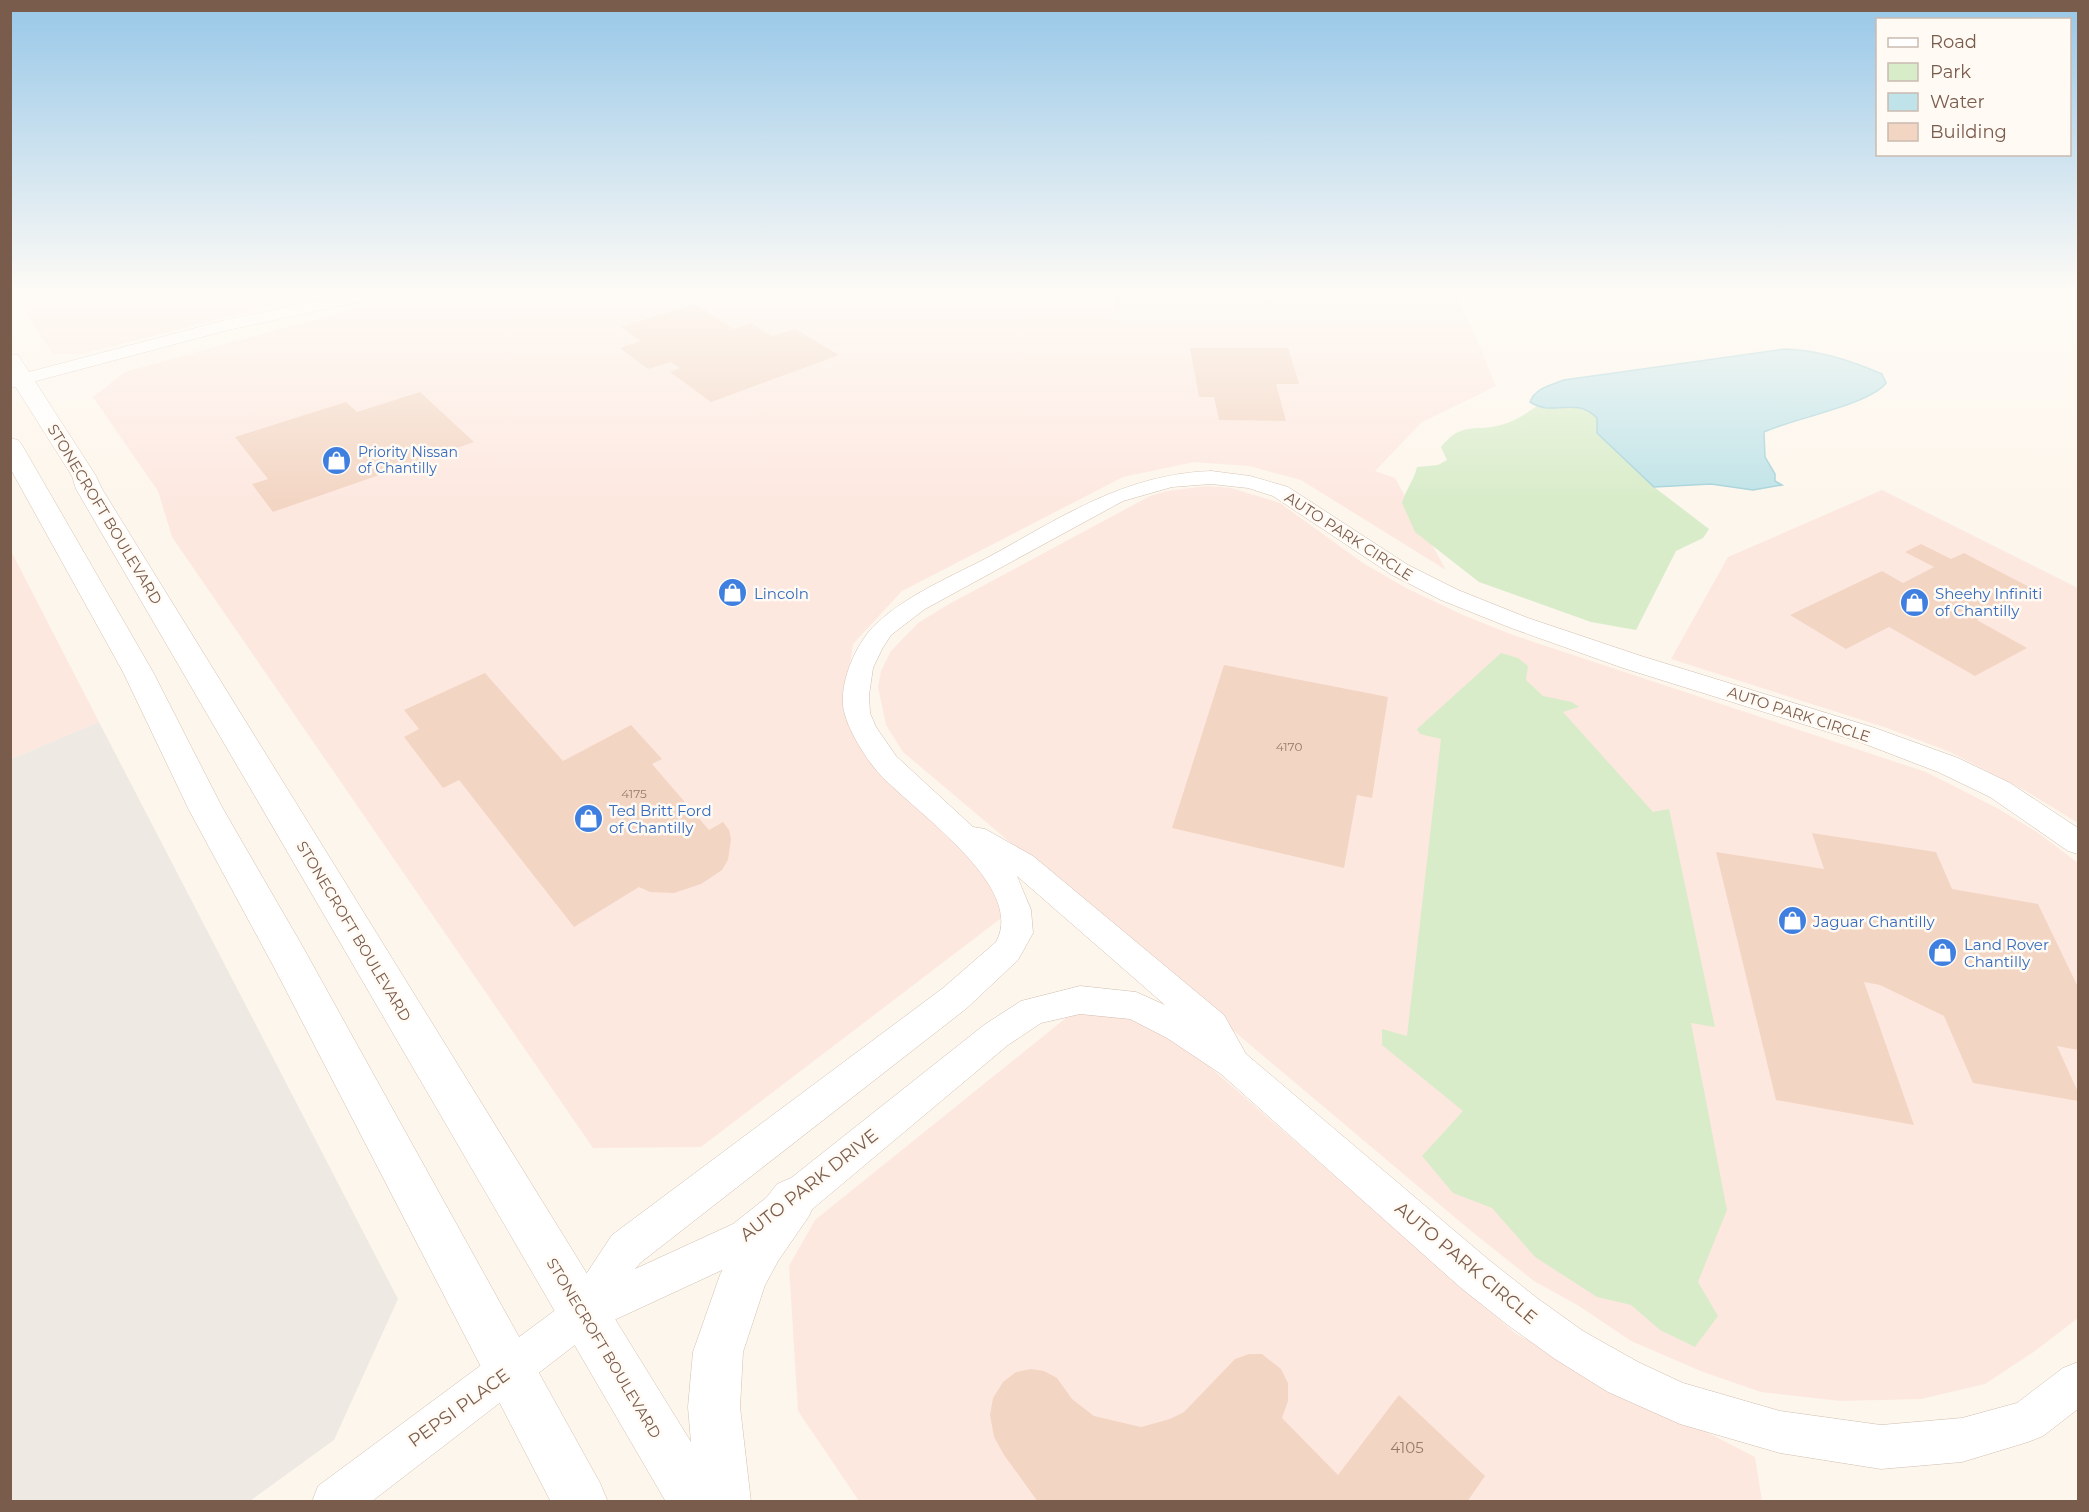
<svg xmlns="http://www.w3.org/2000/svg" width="2089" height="1512" font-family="Montserrat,sans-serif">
  <rect width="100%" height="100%" fill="#fdf6ec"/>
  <path fill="#fde8e0" d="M10,290h327l-256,64h-28z
    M432,290h682l1,33 3,1 353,2 25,60 -74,36 -47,49 20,7 51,92 -145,-90 -52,-14 -55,-4 -71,15 -221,114 -49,53 -10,67 29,54 125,113 7,38 -303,231 -108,1 -421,-611 -14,-46 -65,-94 32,-25 279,-77z
    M1207,486l24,2 49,15 83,60 43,25 57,27 50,20 413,137 71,36 40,24 41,31v455l-43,33 -50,33 -64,15 -80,2 -80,-9 -58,-20 -72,-31 -52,-35 -45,-25 -63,-50 -568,-479 -17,-27 -8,-38 3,-16 10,-20 27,-28 31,-19 201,-108 17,-5z
    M1882,490l196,98v235l-52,-32 -76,-39 -63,-24 -216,-69 57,-102z
    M10,549l89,173 -88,37h-1z
    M1082,1005l66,8 368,321 239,123 7,44h-903l-61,-90 -9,-145 26,-46z"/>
  <path fill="#efe9e4" d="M1114,290h339l18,36 -353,-2h-3z
    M99,722l299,577 -64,141 -84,61h-239v-742z"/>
  <path fill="#d8ecc9" d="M1537,406c23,7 39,-9 60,12v15l57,54 55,42 -6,9 -27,13 -40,79 -45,-8 -112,-40 -64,-50 -13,-29c4,-14 12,-23 15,-36l21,-2 9,-5 -6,-13c21,-27 36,-14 63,-23 11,-3 23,-11 33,-18z
    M1501,653l17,5 10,8 -2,14 17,16 29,6 7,5 -16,5 90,100 16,-3 46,218 -24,-4 36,187 -29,72 20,34 -23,31 -35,-17 -29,-25 -34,-8 -62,-40 -43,-49 -39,-15 -31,-37 41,-45 -81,-66v-16l25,7 34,-297 -21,-5 -3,-5z"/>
  <path fill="#bfe3e8" stroke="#a5d3da" stroke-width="1.5" d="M1785,349c34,1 65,11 97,25l4,9c-15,21 -94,36 -122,49l1,25 10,17v7l7,4 -29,5 -42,-6 -57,3 -57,-54v-15c-23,-23 -42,0 -67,-16 5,-14 21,-17 34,-22z"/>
  <path fill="#f3d5c3" d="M196,290h27v1l-21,6z
    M1180,290h209l3,6 -211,-1z
    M695,304l39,25 17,-6 21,13 23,-7 44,26 -128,47 -41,-30 10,-4 -9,-6 -23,7 -28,-21 21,-7 -20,-14z
    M1190,348h98l11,36h-23l10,37 -67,-1 -5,-23h-15z
    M420,392l54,50 -201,70 -21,-28 16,-5 -33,-42 111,-35 11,10z
    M1921,544l30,15 13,-6 71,37 -58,30 50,28 -52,28 -86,-49 -43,22 -56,-34 92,-44 21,12 31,-16 -29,-15z
    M1224,665l164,32 -16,101 -15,-3 -13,73 -172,-40z
    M485,673l78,88 68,-36 31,34 -10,5 57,66 14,-8 6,8 2,9 -3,21 -6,10 -21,14 -27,9 -24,-1 -11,-5 -65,40 -115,-147 -16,8 -39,-51 15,-8 -15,-19z
    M1812,833l124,19 16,37 86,15 40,83v63l-21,-4 21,46v9l-105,-18 -29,-67 -64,-31 -16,-3 50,143 -138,-25 -60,-248 108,17z
    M1249,1354h13l19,15 7,14v18l-6,17 56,57 61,-80 86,81 -18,26h-429l-34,-47 -10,-18 -4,-22 3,-17 10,-16 13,-10 15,-3 13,2 13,7 15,21 22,17 47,11 29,-8 14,-7 51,-53z"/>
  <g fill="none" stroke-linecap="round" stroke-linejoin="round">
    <defs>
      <path id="street" d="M367,290h32l-8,5 -163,35 -218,58v-11l216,-57z
        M1211,471l39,5 38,11 120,78 50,25 70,28 113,38 234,72 83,30 52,25 68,45v26l-10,-3 -78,-54 -52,-25 -81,-31 -234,-73 -112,-40 -70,-28 -49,-25 -119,-79 -25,-8 -37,-4 -39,3 -49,14 -198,108 -34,26 -9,14 -9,19 -4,27 1,18 6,14 20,29 77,71 12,2 48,27 191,159 22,39 243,206 48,38 46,33 55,31 45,21 97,28 101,14 81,-7 55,-15 46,-35 15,-6v47l-35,27 -15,6 -66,20 -81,7 -101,-16 -100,-29 -72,-32 -53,-33 -46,-33 -48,-38 -240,-214 -54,-36 -37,-19 -50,-5 -39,9 -33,22 -247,207 -164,76 -226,174h-59l6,-16 251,-186 43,-65 331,-247 53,-46c32,-57 -88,-134 -120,-172 -12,-15 -26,-37 -31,-55 -9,-27 11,-73 31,-91 31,-29 72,-46 109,-65 74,-40 138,-85 226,-88zM1017,876l148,129 -29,-13 -56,-6 -59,15 -37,24 -251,199 -98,45 5,-6 327,-255 51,-48 15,-27 -2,-23z"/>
      <path id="secondary" d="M10,354l8,1 78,121 6,13 589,953 -3,-35 5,-55 27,-77 24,-48 33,-43 16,-7 16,7 7,16 -7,16 -31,45 -13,24 -22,67 -3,55 11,95h-85l-590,-1013 -4,-13 -62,-98z
        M10,438l8,2 4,5 131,227 69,135 82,142 296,534 8,19h-57l-275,-531 -87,-161 -66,-138 -113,-204z"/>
    </defs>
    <use href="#street" stroke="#d1beb0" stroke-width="1"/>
    <use href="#secondary" stroke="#d6c0b0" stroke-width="1"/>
    <use href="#street" fill="#fff" fill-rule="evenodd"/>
    <use href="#secondary" fill="#fff" fill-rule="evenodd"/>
  </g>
  <linearGradient id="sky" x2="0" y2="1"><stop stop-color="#97c7e8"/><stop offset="0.58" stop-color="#fefbf6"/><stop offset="1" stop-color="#fefbf6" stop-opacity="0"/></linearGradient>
  <rect width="2089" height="502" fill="url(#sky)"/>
  <defs>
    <symbol id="shop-disc" viewBox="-11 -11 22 22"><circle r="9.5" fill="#3f7fe0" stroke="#fffaf3"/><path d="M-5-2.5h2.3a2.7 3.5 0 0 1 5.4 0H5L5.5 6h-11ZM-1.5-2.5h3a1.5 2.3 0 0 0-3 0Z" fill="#fff"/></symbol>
  </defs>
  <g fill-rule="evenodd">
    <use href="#shop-disc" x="320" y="444" width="33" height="33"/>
    <use href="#shop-disc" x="716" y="576" width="33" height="33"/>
    <use href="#shop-disc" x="1898" y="586" width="33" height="33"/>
    <use href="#shop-disc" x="572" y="802" width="33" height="33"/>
    <use href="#shop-disc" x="1776" y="904" width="33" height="33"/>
    <use href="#shop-disc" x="1926" y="936" width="33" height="33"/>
  </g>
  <g text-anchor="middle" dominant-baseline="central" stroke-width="5" stroke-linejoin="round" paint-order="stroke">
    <g font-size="12" fill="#987a6a">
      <text x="1289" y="746">4170</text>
      <text x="634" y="793">4175</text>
    </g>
    <g font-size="14" fill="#366cbe" stroke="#fffaf3" text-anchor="start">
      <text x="358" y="452">Priority Nissan<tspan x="358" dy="16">of Chantilly</tspan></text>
    </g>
    <g font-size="15" fill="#7a5c4d" stroke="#fffaf3">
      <text transform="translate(105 514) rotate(59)">STONECROFT BOULEVARD</text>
      <text transform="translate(1349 536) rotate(33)">AUTO PARK CIRCLE</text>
      <text transform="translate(1799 714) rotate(18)">AUTO PARK CIRCLE</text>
      <text transform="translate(354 931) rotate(59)">STONECROFT BOULEVARD</text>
      <text transform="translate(604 1348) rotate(59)">STONECROFT BOULEVARD</text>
    </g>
    <g font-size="15" fill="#366cbe" stroke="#fffaf3" text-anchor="start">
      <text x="754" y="593">Lincoln</text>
      <text x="1935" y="593">Sheehy Infiniti<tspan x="1935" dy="17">of Chantilly</tspan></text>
      <text x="609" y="810">Ted Britt Ford<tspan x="609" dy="17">of Chantilly</tspan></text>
      <text x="1813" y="921">Jaguar Chantilly</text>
      <text x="1964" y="944">Land Rover<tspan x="1964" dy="17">Chantilly</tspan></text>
    </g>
    <g font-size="15" fill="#987a6a">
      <text x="1407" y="1447">4105</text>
    </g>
    <g font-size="18" fill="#7a5c4d" stroke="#fffaf3">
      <text transform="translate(809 1185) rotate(-38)">AUTO PARK DRIVE</text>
      <text transform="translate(1466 1263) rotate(40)">AUTO PARK CIRCLE</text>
      <text transform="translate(459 1408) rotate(-36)">PEPSI PLACE</text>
    </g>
  </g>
  <rect width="2089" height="1512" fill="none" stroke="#7a5c4d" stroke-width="24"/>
  <rect x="1876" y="18" width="195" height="138" fill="#fffaf3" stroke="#cabbb1" stroke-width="1.5"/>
  <rect x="1888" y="38" width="30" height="9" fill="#ffffff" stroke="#cabbb1" stroke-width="1.5"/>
  <text x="1930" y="48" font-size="18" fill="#7a5c4d">Road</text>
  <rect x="1888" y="63" width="30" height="18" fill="#d8ecc9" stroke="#cabbb1" stroke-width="1.5"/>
  <text x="1930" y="78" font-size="18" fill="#7a5c4d">Park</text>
  <rect x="1888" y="93" width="30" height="18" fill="#bfe3e8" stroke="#cabbb1" stroke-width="1.5"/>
  <text x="1930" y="108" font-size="18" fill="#7a5c4d">Water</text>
  <rect x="1888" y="123" width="30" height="18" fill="#f3d5c3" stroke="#cabbb1" stroke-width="1.5"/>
  <text x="1930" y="138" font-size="18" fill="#7a5c4d">Building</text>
</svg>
